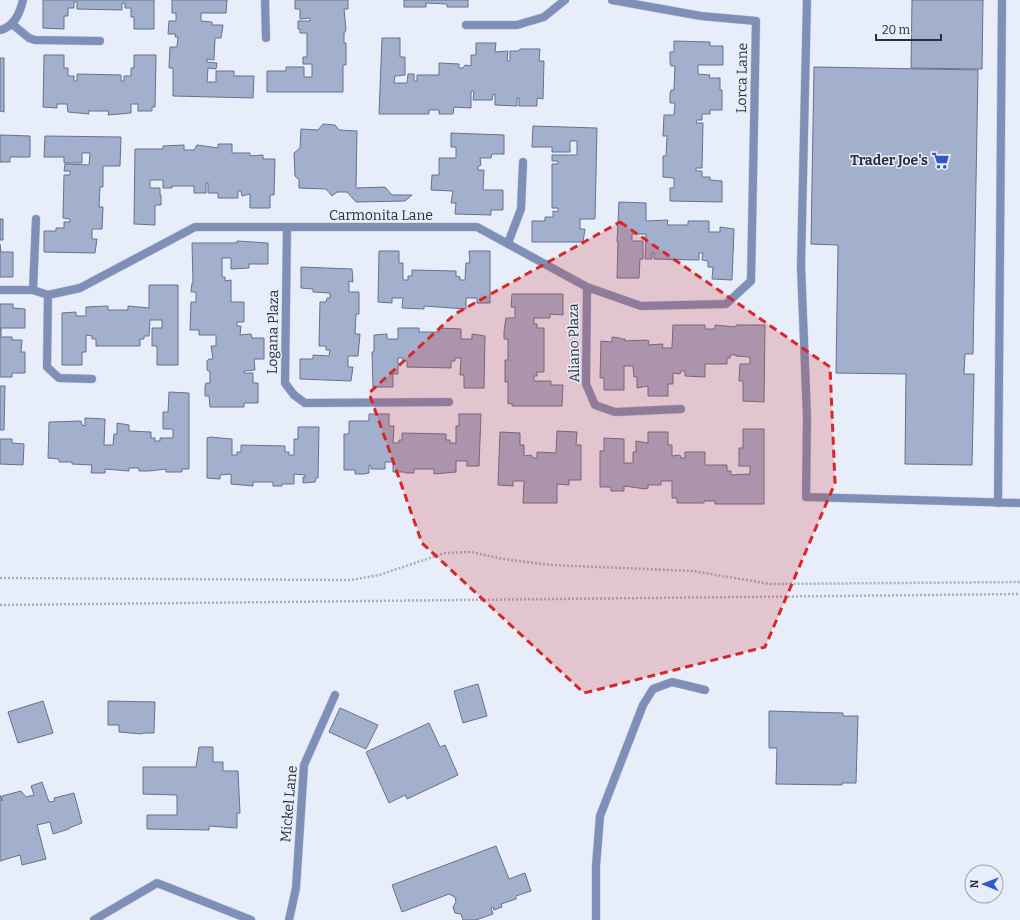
<svg xmlns="http://www.w3.org/2000/svg" width="1020" height="920" font-family="Bitter,serif">
  <rect width="100%" height="100%" fill="#e7edf9"/>
  <path fill="#a2b0ce" stroke="#65728e" d="M43,0h111v29h-20v-12h-3v-9h-6v-5h-3v7l-45,-1v-7h-3v6h-6v8h-4v13l-21,-1z
    M172,0h55l-1,13h-25v8l11,1v3h11l-2,13h-6l-1,22 -7,-1v3l10,1 -1,6 -8,-1 -1,14h9v-11h18v5h20l-1,22 -80,-2v-28h-4l1,-21h7l1,-10h-3l1,-3h-8l1,-13h7v-8h-4z
    M295,0h53v9h-4l2,21 -2,3v10h2v22h-3v27h-76v-21h19v-4h18v10h8v-13h-9v-7h4v-24h-7v-4h-2v-8h12v-3l-10,1v-10h-5z
    M404,0h64v7h-21v-3l-21,-1v4h-22z
    M912,0h71l-1,69 -71,-1z
    M382,38h18v19h5v18l-10,1 -1,7h13l1,-9h6v7h3v-6h22v-12l20,1v4h4l2,-3 6,1v-11h5v-12h20l-1,9 13,-1 -1,10h3v-10h9l1,-2h20l-1,12h5l-1,38 -6,-1v8h-18v-8h-2v8l-22,-1v-11h-2l-1,6h-19l1,-9h-3v17l-17,-1 -1,7h-14v-4h-10v4h-50z
    M674,41l36,1v4h13v19h-25v9l12,1 -1,3h11v12h2v20h-12v4h-8v6h-5l-1,3h7l-1,45h-6v3h6v6h8v3l12,1v21l-52,-1v-13h4v-10l-11,-1v-21h3l1,-20h-4l1,-21h10l1,-12h-5v-9l1,-4h3l1,-24h-4l-1,-4v-10h4z
    M44,55h20v13h4v8h6v5h3v-7l44,1v6h3v-5h7v-8h3v-13h22l-1,52h-3v4h-14v-7h-7v9l-23,2 1,-4h-21l1,3 -21,-2 -1,-8h-10v4l-14,-1z
    M0,58h4v54l-4,-1z
    M814,67l164,3 -5,284h-8l-1,20h10l-2,91 -67,-1 1,-90 -70,-1 2,-128 -27,-1z
    M323,124l12,1 4,5 18,1 -1,57 29,-1 7,8h20l-7,6 -49,1 -9,-10h-10l-5,4 -6,-7 -27,-1v-8l-4,-4 -1,-23 6,-5 1,-19 17,1z
    M533,126l64,2 -2,91h-15v10h5l-2,13h-51v-21h13v-4h8v-6l5,1v-4h-6v-44h6v-3h-6v-6h25v-14h-7v11h-18v-5h-20z
    M451,133l53,2v19h-12l-1,4h-11l1,7 -3,2v3h6l-1,20h20v20h-12v5l-36,-1 1,-11h-5l2,-12 -22,-1 1,-15h7v-17h17v-11h-5z
    M0,135l30,1v21h-20v5h-10z
    M45,136l76,1 -1,29h-17v21h-3l-1,20h4l-1,22h-10v10h5l-2,14 -51,-1v-21h12v-3h8v-6h6v-3l-7,-1 1,-43h6v-4h-6l1,-7 24,1 1,-12h-8v10h-18v-6h-20z
    M218,144h14v9h18v3l13,-1v4h12l-1,36h-4v13h-20v-14l-8,2 -1,-5h-3v7h-20v-5h-10v-10h-2v10h-12v-7h-22v2h-9v-8h-13v8h10v7h1v10h-6v20l-21,-1 1,-75h28v-3l21,-1v5h10l3,-5 21,3z
    M619,202l27,1v18l22,-1 -1,5h21v-4h21v11h11v-5l14,2 -2,51 -20,-1 1,-12h-5v-6l-6,-1 1,-7h-4v7l-45,-1v-6h-2v6h-7l1,-25h-14v7h11v18h-3l-1,19h-22l1,-36h-1z
    M0,219h3v21h-3z
    M237,241l31,2v21h-19v4l-18,1v-11h-9v19h3v4l6,-1v22h13v20h-7v4h4l-1,9 11,-1 1,4h12v21h-10l1,11 -11,1v2h9v10h5v20h-14v4h-34l-1,-11h-4v-9l1,-4h4v-11l-3,-2v-9l2,-2h4l-2,-13h5v-11h-17v-5h-9l1,-28h5v-10h-5l1,-9h1l-1,-40h45z
    M0,244l1,8h12v25h-13z
    M379,251h20v12h4v17h5v-4h4v-6l44,1v5l4,1v3h5l1,-17h4l-1,-12h21v52h-13v-5h-11v11l-42,-3v3l-22,-1 1,-10h-11v5l-14,-1z
    M301,267l51,2 1,13 -4,-1v11h10v22h-3l-1,20h5l-2,22h-10v11h5l-2,14 -51,-2v-20h13v-4l16,1 1,-6h-4v-4h-7l1,-44h6l1,-4h3v-5l-17,-1v-3l-12,-1z
    M149,285h29v80h-21v-19h-5v-18h10v-8h-12l-1,16h-5v3h-4v7h-44v-7h-4v-3l-6,-1v17h-4v13h-20v-52l14,-1v4h10v-9l22,-1v4h20v-4l21,2z
    M512,294h51v21l-13,-1v4h-16v6h3v4h7v44h-7v4h-3v5h17v4h12l-1,21h-50v-3l-4,1v-22h-3v-22h3v-21h-4v-8l2,-13h9v-11h-4z
    M0,304h13v4l12,1v19h-24v9h11v3h10l-1,12h4v21h-13v4h-12z
    M673,325h32v4h10v-4l21,2v-2h29l-1,77 -21,-1v-20h-4l1,-17h10v-7l-14,-1v-1h-6v3h-3v6h-22v13l-20,-1v-5h-4l-1,3 -7,-1v11h-5v12h-20v-10l-11,2v-11h-3l-1,-11h-9v24h-20v-12h-4l1,-37 11,1v-5l8,1v1h5v2l20,-1 4,1 -1,4 15,-1 -1,4h10z
    M398,328h21v4h20v-4l22,1v10h11v-5l13,2 -1,52h-20v-13h-4l1,-17h-6v3h-4v7l-44,-1v-6h-4v-3h-5v16h-5v13h-20l-1,-35h2v-17l13,-1v5h11z
    M0,386h5l-1,44h-4z
    M169,392l20,1v76h-7v3h-16v-3l-17,2h-10v-3h-10v3l-24,-2v4h-14l1,-8 -20,-1v-2h-13v-3l-11,-1 1,-36 32,-1 1,4 3,1v-8l20,1 -1,26h9l1,-11h3v-11l12,2v6l22,1v6h4v3h5v-3h13v-9h-10v-17h5z
    M369,414h20v12h5l-1,17h6v-3h3v-7l44,1v6h4v3h6v-17h3v-12h22l-2,52h-12v-5h-11v11l-22,2v-5h-20v4h-9v-1h-12v-10h-8v7h-14v-3l-2,-1v8l-5,1h-9v-4h-11v-36h5v-13h20z
    M298,427h21l-1,51h-2l-1,4 -12,1v-6l2,1v-3l-11,-1v10h-12v2h-9v-4h-20v4l-22,-2v-10l-11,1v4l-13,-1v-40l3,-1 22,2v16h5v-3h4v-7l44,1v6h4v3h5v-16h4z
    M743,429h21v75h-49v-3h-11v2h-27v-5h-5v-17h-11v4h-13v3l-2,1 -22,-3v5h-13v-4h-11v-36h4v-13l20,1v24h9v-11h3v-11l12,2v-11h20v13h4v11l8,-1 1,3h4v-6h20v13h22v6h4v4l19,-1v-8h-11v-18h4z
    M557,431l20,1 -1,13h5v35h-12v5l-12,-1v19h-34l1,-22h-11v5l-15,-1 2,-53 20,1v12h4v11l7,-1 2,3h4v-6l19,1z
    M0,439h12v4l12,1 -1,21 -23,-1z
    M478,684l9,32 -24,7 -9,-32z
    M43,701l10,32 -35,10 -10,-31z
    M108,701l47,1 -1,31h-11l-1,1 -23,-2v-7h-11z
    M340,708l38,17 -12,24 -37,-17z
    M769,711l74,2v3h15l-2,67h-14v2l-66,-1 1,-36h-8z
    M429,723l11,24 5,-2 13,30 -51,24 -2,-4 -16,8 -23,-51z
    M199,747h14v15h10v9h15l2,42h-3v15l-28,-2v4l-62,-1v-14h30v-20l-34,-1v-27h53z
    M42,782l7,20 6,-1 -1,-3 20,-5 8,30 -13,5v1l-16,5 -3,-12 -13,3 9,34 -24,6 -2,-10 -20,6v-66l2,6v-5l19,-5 5,6 8,-2 -3,-9z
    M496,846l13,33 16,-6 6,18 -15,5v3l-15,5 1,3 -8,3 -1,-3 -2,1 2,6 -17,6h-13l-2,-6 -6,-1 -2,-6 3,-5 -1,-5 -6,-3 -47,18 -10,-27z"/>
  <g fill="none" stroke-linecap="round" stroke-linejoin="round">
    <defs>
      <path id="service" d="M807,0l-6,266 6,151 -1,80 214,6
        M12,24l17,14 6,2 65,1
        M998,503l4,-503
        M596,920v-54l4,-50 43,-111 10,-16 19,-7 33,8"/>
      <path id="minor" d="M265,0l1,38
        M466,25h51l27,-8 21,-17
        M0,30c14,-3 20,-17 23,-30
        M287,228l-2,155 9,12 11,8 144,-1
        M508,243l13,-34 2,-47
        M587,287l-1,97 9,21 20,7 66,-3
        M0,290h33l15,5 32,-7 115,-61h282l110,60 54,19 85,-2 25,-23 5,-260 -55,-5 -89,-16
        M33,290l3,-71
        M48,295l-1,72 12,11 33,1
        M94,920l63,-37 94,37
        M289,920l7,-32 8,-123 31,-70"/>
    </defs>
    <use href="#service" stroke="#c5cbd7" stroke-width="9"/>
    <use href="#minor" stroke="#c5cbd7" stroke-width="9"/>
    <path stroke="#a8aeba" stroke-width="2.5" stroke-dasharray="2 2" stroke-linecap="butt" d="M0,578l351,2 28,-5 66,-22 26,-1 32,7 49,6 141,6 77,13 250,-2
      M0,605l1020,-11"/>
    <use href="#service" stroke="#7e90b7" stroke-width="8"/>
    <use href="#minor" stroke="#7e90b7" stroke-width="8"/>
  </g>
  <path fill="#d62828" fill-opacity="0.2" stroke="#d62828" stroke-width="3" stroke-dasharray="8 5" stroke-linejoin="round" d="M620,222l210,145 5,116 -70,164 -181,46 -162,-150 -53,-150 86,-79z"/>
  <defs>
    <symbol id="supermarket-bare" viewBox="-9 -9 18 18"><path d="M-6-5.5h2.5l.6 2H6L4.5 2H-2.5L-4.4-4H-6ZM-1.5 3.2a1.3 1.3 0 1 0 .1 0ZM3 3.2a1.3 1.3 0 1 0 .1 0Z" fill="#3158c8" stroke="#e7edf9" stroke-width="2.5" paint-order="stroke"/></symbol>
  </defs>
  <g fill-rule="evenodd">
    <use href="#supermarket-bare" x="928" y="148" width="25" height="25"/>
  </g>
  <g text-anchor="middle" dominant-baseline="central" stroke-width="3" stroke-linejoin="round" paint-order="stroke">
    <g font-size="14" fill="#292f3b" stroke="#e7edf9">
      <text transform="translate(742 78) rotate(-89)">Lorca Lane</text>
      <text x="381" y="215">Carmonita Lane</text>
      <text transform="translate(273 332) rotate(-89)">Logana Plaza</text>
      <text transform="translate(574 343) rotate(-91)">Aliano Plaza</text>
      <text transform="translate(289 804) rotate(-85)">Mickel Lane</text>
    </g>
    <g font-size="14" font-weight="bold" fill="#292f3b" stroke="#e7edf9" text-anchor="end">
      <text x="928" y="160">Trader Joe's</text>
    </g>
  </g>
  <g transform="translate(984 884) rotate(271)"><circle r="19" fill="#e7edf9" stroke="#9ba1ad"/>
  <path d="M0-3L7 15L0 10L-7 15Z" fill="#3158c8"/>
  <text y="-6" font-size="11" font-weight="bold" text-anchor="middle" fill="#292f3b">N</text>
  </g>
  <path d="M876 34v6h65v-6" fill="none" stroke="#292f3b" stroke-width="2"/>
  <text x="882" y="34" font-size="12" fill="#292f3b" stroke="#e7edf9" stroke-width="3" paint-order="stroke">20 m</text>
</svg>
